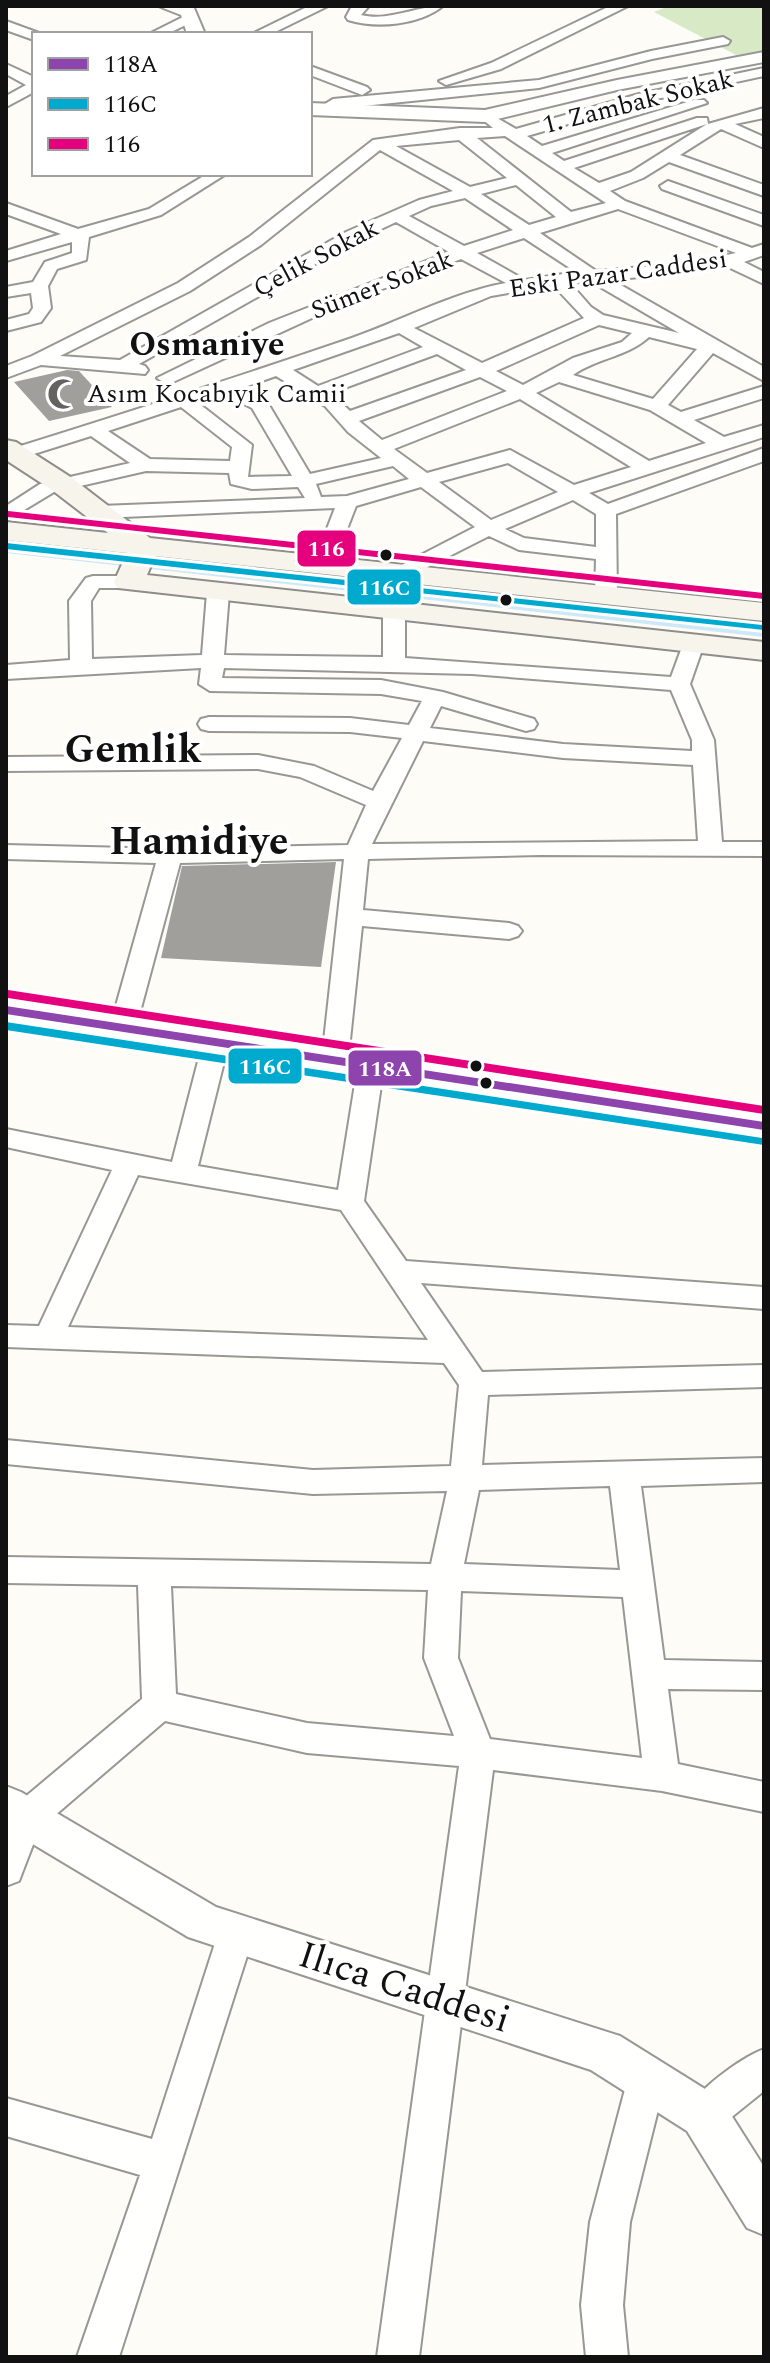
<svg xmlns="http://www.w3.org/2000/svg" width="770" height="2363" font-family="Spectral,serif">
  <rect width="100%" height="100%" fill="#fdfcf7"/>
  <path fill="#d8eac5" d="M669,6h95v47l-26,3 -84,-44z"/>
  <path fill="#cde8f7" d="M6,545l459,53 299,31v8l-758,-84z"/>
  <path fill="#a19f9c" d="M67,370l12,1 33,36 -63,14 -35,-39z
    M336,862l-15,105 -160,-9 21,-92z"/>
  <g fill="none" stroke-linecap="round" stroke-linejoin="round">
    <defs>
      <path id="minor" d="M309,6h19l-57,28h-19z
        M352,6h17l-8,9c28,7 54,-9 82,-9 -24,19 -66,23 -95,14l-2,-3z
        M610,6h18l-127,63 -55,16 -7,-4 52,-18z
        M189,14l5,1v6l-27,13h-18z
        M6,21l33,12 1,1h-6v6l-28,-10z
        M723,37l7,4 -2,3 -76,15 -113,29 -206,21 -8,-5 8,-5 206,-19 112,-29z
        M6,64l28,13v15l-28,15v-11l20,-11 -20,-11z
        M310,66l57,21 3,3 -8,5 -5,-2 -47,-18z
        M764,68v8l-117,25 -120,35 15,10 152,-46h10l3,3 -155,50 12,8 133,-43h10l1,6 56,-16v10l-29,6 29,13v11l-43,-19 -41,26 84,30v11l-95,-34 -26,16 -33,13 15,10 127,47 12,-4v11l-20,7 20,10v12l-36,-17 -116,13 152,87v14l-51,-28 -45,52 13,7 83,-26v12l-70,22 30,17 40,-12v12l-175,56 19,11 156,-56v13l-148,53 1,81 -4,4 -7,2 -11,-6 1,-36 -77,-9 -30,-14 -83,42h-14l-3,-4 3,-4 83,-43 -54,-40 -65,19 -23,59 -10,6 -10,-6 22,-57 -235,10 -10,-6 10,-6 205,-8 -7,-11 -46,2 -21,-5 -2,-11 -83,-2 -92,21 -48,29v-15l34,-22 90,-21 -39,-27 -73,23 -10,-6 3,-4c112,-35 224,-71 335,-109 53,-18 105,-47 160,-57l-45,-24 -123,47 -165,76 -7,2 -9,-6 112,-55 180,-71 -53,-30 -38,18 -219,124 6,2 3,4 -3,4 -104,-9 -35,13v-12l26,-10 146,-73 71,-46 124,-97 87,-12h33l-11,-9 8,-5 26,15 123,-35zM707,124l-76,48 -32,11 -25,-15zM505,136l101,67 -35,9 -94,-74zM459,140l48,38 -37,9 -74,-41zM380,150l73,41 -34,9 -73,32 -226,128 -60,-4 130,-65 71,-46zM516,185l40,32 -27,8 -48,-31zM465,198l48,32 -49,16 -55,-30 22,-10zM618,209l118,44 -47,10 -93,8 -56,-38zM524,238l52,34 -51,8 -48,-27zM590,281l89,52 -76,-18 -12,-8 -21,-24zM553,285l31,33 -102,45 -68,-35 77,-32zM599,325l33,8 -10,9 -49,16 -50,27 -27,-14zM399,333l24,14 -105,39 -25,-16zM649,337l48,12 -44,50 -80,-24c24,-17 54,-18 76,-38zM437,354l29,16 -116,41 -19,-18zM276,376l49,30 23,26 33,26 -71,16 -44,-74 -24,-12zM480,377l27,14 -125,49 -23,-19zM559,382l91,28 56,33 -57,18 -113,-68zM224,394l28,14 40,68 -44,1 4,-32 -55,-43zM520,399l111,68 -57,18 -64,-35 -83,23 -33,-24zM181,407l51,40 -2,14 -80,-2 -42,-28zM508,463l50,29 -67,28 -52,-38zM393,466l16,13 -62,17 -26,1 -5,-13zM573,500l23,14v33l-72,-9 -19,-9z
        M207,174h19l-65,41 -72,22 -3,23 -29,9 -9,17 3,22 -10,14 -35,9v-11l23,-6 4,-6 -2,-15 -25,4v-10l27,-5 12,-20 27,-9v-11l-66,19v-10l55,-17 -55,-20v-11l72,26 71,-20z
        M668,181l96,34v11l-102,-37 -2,-3z
        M93,576h36l10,6 -10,6h-30l-8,13 1,58 110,-4 5,-62 11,-6 11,6 -5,62 159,2v-45l11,-6 11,6v46l266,19 14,-38h16l3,5 -14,40 24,56 8,102h42v14l-224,-1 -172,4 -5,51 146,13 9,3 4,5 -4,5 -9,3 -147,-13 -14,133 -4,6 -9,3 -9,-3 -4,-6 22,-200 -164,4 -44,164 -4,6 -9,2 -9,-2 -4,-6 46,-164 -150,-4v-14l164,4 178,-4 18,-40 -66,-28 -42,-8 -252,2v-14l252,-2 56,11 59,25 29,-53 -52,-6 -141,-1 -8,-2 -3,-5 3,-5 8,-2 141,1 59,7 13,-24 -41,-7 -171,-3 -11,-7 2,-16 -195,11v-14l64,-5 -1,-59 17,-23zM224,668l248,6 199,16 21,50v11l-129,-7 -133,-16 11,-22 85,25 8,-2 3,-5 -3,-5 -91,-27 -62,-12 -159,-2zM423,741l140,17 130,7 5,76 -326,3z
        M216,1033l9,3 4,6 -31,124 140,24 20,-125 4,-6 9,-3 9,3 4,6 -20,136 42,60 358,26v22l-343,-26 61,89 282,-7v22l-276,8 -6,70 282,-7v24l-123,4 23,174 100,2v28l-96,-1 10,75 86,18v30l-102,-21 -169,-21 -74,587h-42l82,-591 -152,-13 -142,-32 -126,108 -20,52 -13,5v-64l6,-14 130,-109 -4,-114 -132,-2v-26l425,7 16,-73 -134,3 -307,-30v-24l307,30 138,-4 8,-81 -15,-22 -438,-16v-22l33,1 73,-156 -106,-23v-18l166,33 31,-120 4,-6zM138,1175l203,35 87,130 -360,-13zM610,1486l10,84 -156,-6 15,-74zM171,1586l257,4 -4,68 30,78 -147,-13 -131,-29zM461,1591l162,6 19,161 -152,-19 -32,-81z
        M236,1917l13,5 5,12 -135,423h-42l63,-182 -134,-39v-38l146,41 66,-205 5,-12z
        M764,2049v42l-46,37 -14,6 -14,-6 -6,-13c10,-23 56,-57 80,-66z
        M647,2059l14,6 5,13 -36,144 -7,83 5,52h-42l-5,-52 9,-83 38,-144 5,-13z"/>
      <path id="tertiary" d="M158,6l36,2 11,26h-18l-6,-19z
        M764,52v10l-147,28 -132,32 -175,-7v-12l175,7 132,-30z
        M6,1000l758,115v22l-758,-117z
        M6,1786l15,6 195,115 404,129 101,63 43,68v68l-17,-7 -60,-97 -96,-61 -403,-133 -182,-109z"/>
      <path id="secondary" d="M6,440l10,2 56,36 78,60 614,65v18l-609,-65 -8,19 617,67v18l-646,-72 -4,-6 13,-29 -121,-13v-18l102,11 -56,-43 -46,-30z"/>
    </defs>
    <use href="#minor" stroke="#979795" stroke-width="4"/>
    <use href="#tertiary" stroke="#979795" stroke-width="4"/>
    <use href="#secondary" stroke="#8e8d8b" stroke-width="4"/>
    <use href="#minor" fill="#fffffe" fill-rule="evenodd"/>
    <use href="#tertiary" fill="#fffffe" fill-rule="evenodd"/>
    <use href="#secondary" fill="#f6f4eb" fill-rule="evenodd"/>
    <defs>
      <path id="bus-1" d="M6,1006l758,116v8l-758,-116z"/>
      <path id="bus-2" d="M6,543l756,82 2,1v4l-758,-81z
        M6,1022l756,116 2,1v6l-758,-115z"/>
      <path id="bus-3" d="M8,511l756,82v6l-756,-82 -2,-1v-4z
        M8,990l756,116v8l-756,-116 -2,-1v-6z"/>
    </defs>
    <use href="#bus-1" stroke="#fff" stroke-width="6"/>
    <use href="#bus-2" stroke="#fff" stroke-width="6"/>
    <use href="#bus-3" stroke="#fff" stroke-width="6"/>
    <use href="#bus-1" fill="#8e44ad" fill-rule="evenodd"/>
    <use href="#bus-2" fill="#00a9ce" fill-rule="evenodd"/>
    <use href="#bus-3" fill="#e5007d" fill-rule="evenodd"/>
  </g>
  <defs>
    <symbol id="mosque-bare" viewBox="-9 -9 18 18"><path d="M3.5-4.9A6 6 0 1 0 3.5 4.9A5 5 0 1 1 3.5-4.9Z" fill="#646362" stroke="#fff" stroke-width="2.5" paint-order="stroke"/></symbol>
  </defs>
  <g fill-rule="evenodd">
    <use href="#mosque-bare" x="41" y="372" width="44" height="44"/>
  </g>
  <g fill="#111" stroke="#fff" stroke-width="3">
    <circle cx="386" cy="555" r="7"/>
    <circle cx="506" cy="600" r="7"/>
    <circle cx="476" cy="1066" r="7"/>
    <circle cx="486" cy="1083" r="7"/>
  </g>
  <g text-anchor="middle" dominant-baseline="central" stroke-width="8" stroke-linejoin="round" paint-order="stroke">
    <g font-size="26" fill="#111" stroke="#fff">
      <text transform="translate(638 102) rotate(-14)">1. Zambak Sokak</text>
      <text transform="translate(316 258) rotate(-28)">Çelik Sokak</text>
      <text transform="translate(618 274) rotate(-8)">Eski Pazar Caddesi</text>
      <text transform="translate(382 285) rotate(-21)">Sümer Sokak</text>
    </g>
    <g font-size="26" fill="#111" stroke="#fff" text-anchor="start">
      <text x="87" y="394">Asım Kocabıyık Camii</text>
    </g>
    <g font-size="34" font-weight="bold" fill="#111" stroke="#fff">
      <text x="207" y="345">Osmaniye</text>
    </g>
    <g font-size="38" fill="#111" stroke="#fff">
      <text transform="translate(404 1988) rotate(18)">Ilıca Caddesi</text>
    </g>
    <g font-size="40" font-weight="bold" fill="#111" stroke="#fff">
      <text x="133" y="750">Gemlik</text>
      <text x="199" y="842">Hamidiye</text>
    </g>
  </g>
  <g stroke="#fff" stroke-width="3">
    <rect x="296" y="529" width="61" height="39" rx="8" fill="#e5007d"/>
    <rect x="346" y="568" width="76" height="38" rx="8" fill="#00a9ce"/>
    <rect x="227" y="1047" width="76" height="38" rx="8" fill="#00a9ce"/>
    <rect x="347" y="1049" width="76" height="38" rx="8" fill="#8e44ad"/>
  </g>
  <g font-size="22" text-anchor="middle" font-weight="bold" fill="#fff">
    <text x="326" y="556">116</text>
    <text x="384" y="595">116C</text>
    <text x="265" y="1074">116C</text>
    <text x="385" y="1076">118A</text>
  </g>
  <rect width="770" height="2363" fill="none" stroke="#111111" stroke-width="16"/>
  <rect x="32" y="32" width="280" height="144" fill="#ffffff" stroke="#a0a0a0" stroke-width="2"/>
  <rect x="48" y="58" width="40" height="12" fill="#8e44ad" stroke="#a0a0a0" stroke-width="2"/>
  <text x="104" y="72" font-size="24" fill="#111111">118A</text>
  <rect x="48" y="98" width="40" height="12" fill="#00a9ce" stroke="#a0a0a0" stroke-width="2"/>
  <text x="104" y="112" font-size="24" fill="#111111">116C</text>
  <rect x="48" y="138" width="40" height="12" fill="#e5007d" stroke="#a0a0a0" stroke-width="2"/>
  <text x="104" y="152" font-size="24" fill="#111111">116</text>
</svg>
